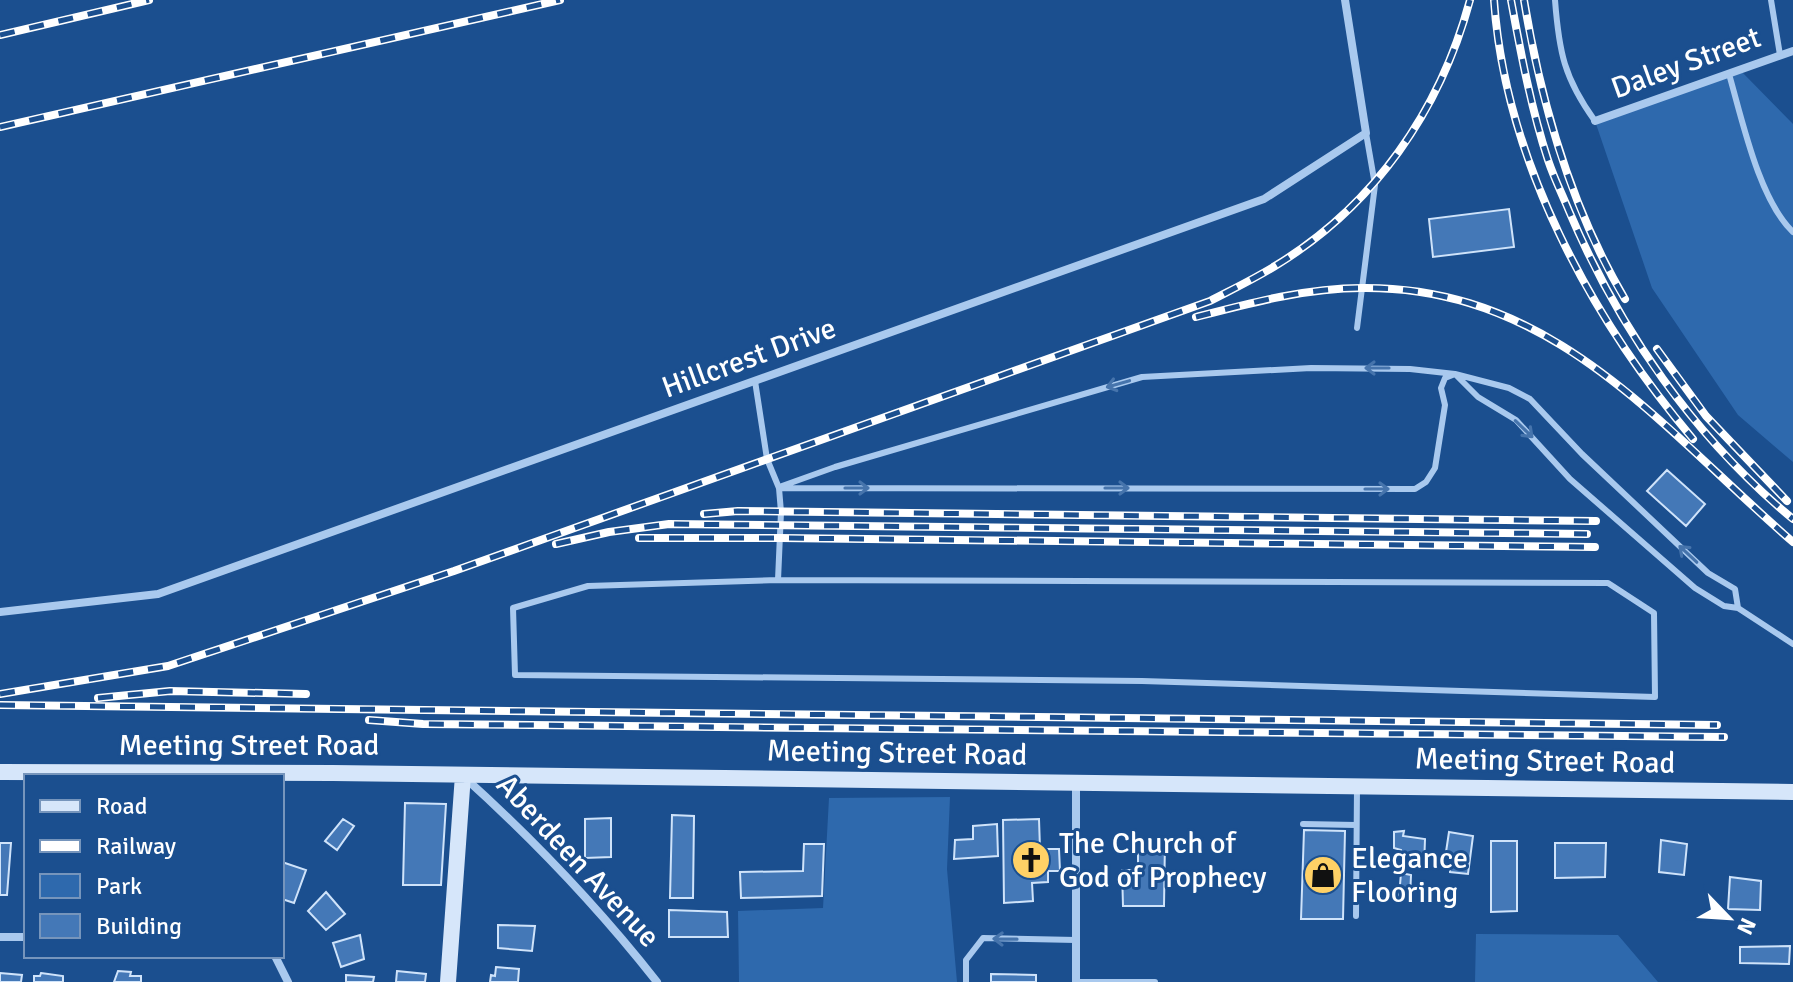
<svg xmlns="http://www.w3.org/2000/svg" width="1793" height="982" font-family="Signika,sans-serif">
  <rect width="100%" height="100%" fill="#1b4f8f"/>
  <path fill="#2e69ad" d="M1740,70l53,54v338l-55,-47 -86,-127 -57,-167z
    M950,797l-3,72 10,113h-218l-1,-71 85,-3 6,-110z
    M1476,934l142,1 40,47h-183z"/>
  <path fill="#4478b7" stroke="#cfe3fa" stroke-width="2" d="M1509,209l5,38 -81,10 -4,-38z
    M1667,470l38,34 -19,22 -39,-35z
    M405,803l41,1 -5,81h-38z
    M672,815l22,1 -1,82h-23z
    M611,818v39l-26,1v-39z
    M343,819l11,7 -17,24 -12,-9z
    M1039,819l1,30h19l1,22h-12v11l-16,1 1,18 -29,2 -1,-83z
    M997,824l1,32 -44,3 1,-19 18,-1v-13z
    M1304,830l41,1 -2,88h-42z
    M1404,831l-1,5 22,3 -1,28 -23,-2v-15l-7,-2v-16z
    M1449,832l24,4 -5,38 -18,-2v-18l-4,-2z
    M1138,839l27,1 -1,66h-41l-1,-36h16z
    M1661,840l26,4 -3,31 -25,-3z
    M1491,841h26v70l-26,1z
    M0,843h11l-4,52h-7z
    M1555,843h51l-1,34 -50,1z
    M804,844h20l-2,52 -81,2 -1,-26 63,-1z
    M282,862l24,8 -12,33 -12,-4z
    M1401,873l10,2 -1,23 -11,-1z
    M1730,877l31,4 -1,29 -32,-1z
    M326,892l19,22 -19,16 -18,-19z
    M669,910l58,2 1,25h-59z
    M498,925l37,1 -3,25 -34,-3z
    M360,935l4,24 -23,8 -8,-24z
    M1790,946l-1,18 -49,-1v-16z
    M496,967l23,2 -1,13h-28l1,-7 4,1z
    M118,971l13,1 -1,4h11v6h-27z
    M397,971l29,3 -1,8h-29z
    M0,973l22,2 -1,7h-21z
    M41,973l22,3v6h-29v-6h6z
    M991,974l45,1v7h-45z
    M346,975l28,2 -1,5h-27z"/>
  <g fill="none" stroke-linecap="round" stroke-linejoin="round">
    <path stroke="#a9c9ee" stroke-width="6" d="M1555,0c4,52 9,78 40,121
      M1771,0l9,55
      M1729,74c13,45 30,126 64,158
      M1357,328l18,-143 -9,-52
      M755,381l12,78 12,29 2,24 -3,68
      M782,486l53,-19 307,-90 169,-9 99,1 45,5 54,14 21,11 52,55 126,119 27,16 3,19
      M779,488l636,1 11,-7 9,-14 10,-63 -4,-17 4,-10 10,-4 23,23 38,23 54,59 125,109 29,18 14,2 55,36
      M778,580l830,3 46,30 1,84 -513,-16 -627,-6 -2,-67 75,-22z
      M1303,824l53,1
      M1356,916l1,-129
      M966,982v-22l17,-22 93,2
      M1076,982h79"/>
    <path stroke="#a9c9ee" stroke-width="8" d="M1595,121l198,-70
      M0,612l158,-18 1106,-395 102,-66 -21,-133
      M463,776c70,63 135,131 194,206
      M0,937h26
      M275,956l13,26
      M1076,982v-199"/>
    <path stroke="#d6e6fa" stroke-width="16" d="M0,772l333,1 1460,19
      M448,982l15,-207"/>
    <defs>
      <path id="rail" d="M1494,0c11,160 97,318 199,439
        M1511,0c10,54 20,108 37,160 6,18 14,34 21,51 50,118 125,226 224,308
        M1524,0c17,103 47,208 101,299
        M0,35l149,-35
        M0,127l560,-127
        M1196,317c54,-14 110,-29 166,-29 192,-2 299,140 431,254
        M1657,349l49,67 81,85
        M704,514l34,-3 858,10
        M639,538h141l815,9
        M556,544l53,-12 60,-8 918,10
        M0,694l168,-28 286,-95 756,-270c21,-11 44,-22 65,-35 99,-60 165,-155 195,-266
        M98,698l72,-7 136,3
        M0,705l1717,20
        M369,720l54,4 1301,13"/>
    </defs>
    <use href="#rail" stroke="#fff" stroke-width="8"/>
    <use href="#rail" stroke="#1b4f8f" stroke-width="5" stroke-dasharray="15" stroke-linecap="butt"/>
  </g>
  <defs><path id="oneway-shaft" d="M-6 0H5M1.5-3L5.5 0L1.5 3" fill="none" stroke-width="1.6" stroke-linecap="round" stroke-linejoin="round" transform="scale(2)"/></defs>
  <g stroke="#4674ac">
    <use href="#oneway-shaft" transform="translate(1377 368) rotate(-180)"/>
    <use href="#oneway-shaft" transform="translate(1118 384) rotate(164)"/>
    <use href="#oneway-shaft" transform="translate(1524 429) rotate(44)"/>
    <use href="#oneway-shaft" transform="translate(857 488)"/>
    <use href="#oneway-shaft" transform="translate(1117 488)"/>
    <use href="#oneway-shaft" transform="translate(1377 489)"/>
    <use href="#oneway-shaft" transform="translate(1688 554) rotate(-137)"/>
    <use href="#oneway-shaft" transform="translate(1005 939) rotate(-179)"/>
  </g>
  <defs>
    <symbol id="church-disc" viewBox="-11 -11 22 22"><circle r="9.5" fill="#ffd166" stroke="#1b4f8f"/><path d="M-1.2-6h2.4v3.5h3.3v2.4h-3.3V6h-2.4V-.1h-3.3v-2.4h3.3Z" fill="#111"/></symbol>
    <symbol id="shop-disc" viewBox="-11 -11 22 22"><circle r="9.5" fill="#ffd166" stroke="#1b4f8f"/><path d="M-5-2.5h2.3a2.7 3.5 0 0 1 5.4 0H5L5.5 6h-11ZM-1.5-2.5h3a1.5 2.3 0 0 0-3 0Z" fill="#111"/></symbol>
  </defs>
  <g fill-rule="evenodd">
    <use href="#church-disc" x="1009" y="838" width="44" height="44"/>
    <use href="#shop-disc" x="1301" y="853" width="44" height="44"/>
  </g>
  <g text-anchor="middle" dominant-baseline="central" stroke-width="6" stroke-linejoin="round" paint-order="stroke">
    <g font-size="30" fill="#fff" stroke="#1b4f8f">
      <text transform="translate(1686 63) rotate(-20)">Daley Street</text>
      <text transform="translate(749 358) rotate(-20)">Hillcrest Drive</text>
      <text x="249" y="745">Meeting Street Road</text>
      <text transform="translate(897 753) rotate(1)">Meeting Street Road</text>
      <text transform="translate(1545 761) rotate(1)">Meeting Street Road</text>
      <text transform="translate(578 861) rotate(47)">Aberdeen Avenue</text>
    </g>
    <g font-size="30" fill="#fff" stroke="#1b4f8f" text-anchor="start">
      <text x="1059" y="843">The Church of<tspan x="1059" dy="34">God of Prophecy</tspan></text>
      <text x="1351" y="858">Elegance<tspan x="1351" dy="34">Flooring</tspan></text>
    </g>
  </g>
  <rect x="24" y="774" width="260" height="184" fill="#1b4f8f" stroke="#7695bc" stroke-width="2"/>
  <rect x="40" y="800" width="40" height="12" fill="#d6e6fa" stroke="#7695bc" stroke-width="2"/>
  <text x="96" y="814" font-size="24" fill="#ffffff">Road</text>
  <rect x="40" y="840" width="40" height="12" fill="#ffffff" stroke="#7695bc" stroke-width="2"/>
  <text x="96" y="854" font-size="24" fill="#ffffff">Railway</text>
  <rect x="40" y="874" width="40" height="24" fill="#2e69ad" stroke="#7695bc" stroke-width="2"/>
  <text x="96" y="894" font-size="24" fill="#ffffff">Park</text>
  <rect x="40" y="914" width="40" height="24" fill="#4478b7" stroke="#7695bc" stroke-width="2"/>
  <text x="96" y="934" font-size="24" fill="#ffffff">Building</text>
  <g transform="translate(1729 918) rotate(115)" stroke="#1b4f8f" stroke-width="6" paint-order="stroke">
  <path d="M0-6L14 30L0 20L-14 30Z" fill="#ffffff"/>
  <text y="-12" font-size="22" font-weight="bold" text-anchor="middle" fill="#ffffff">N</text>
  </g>
</svg>
